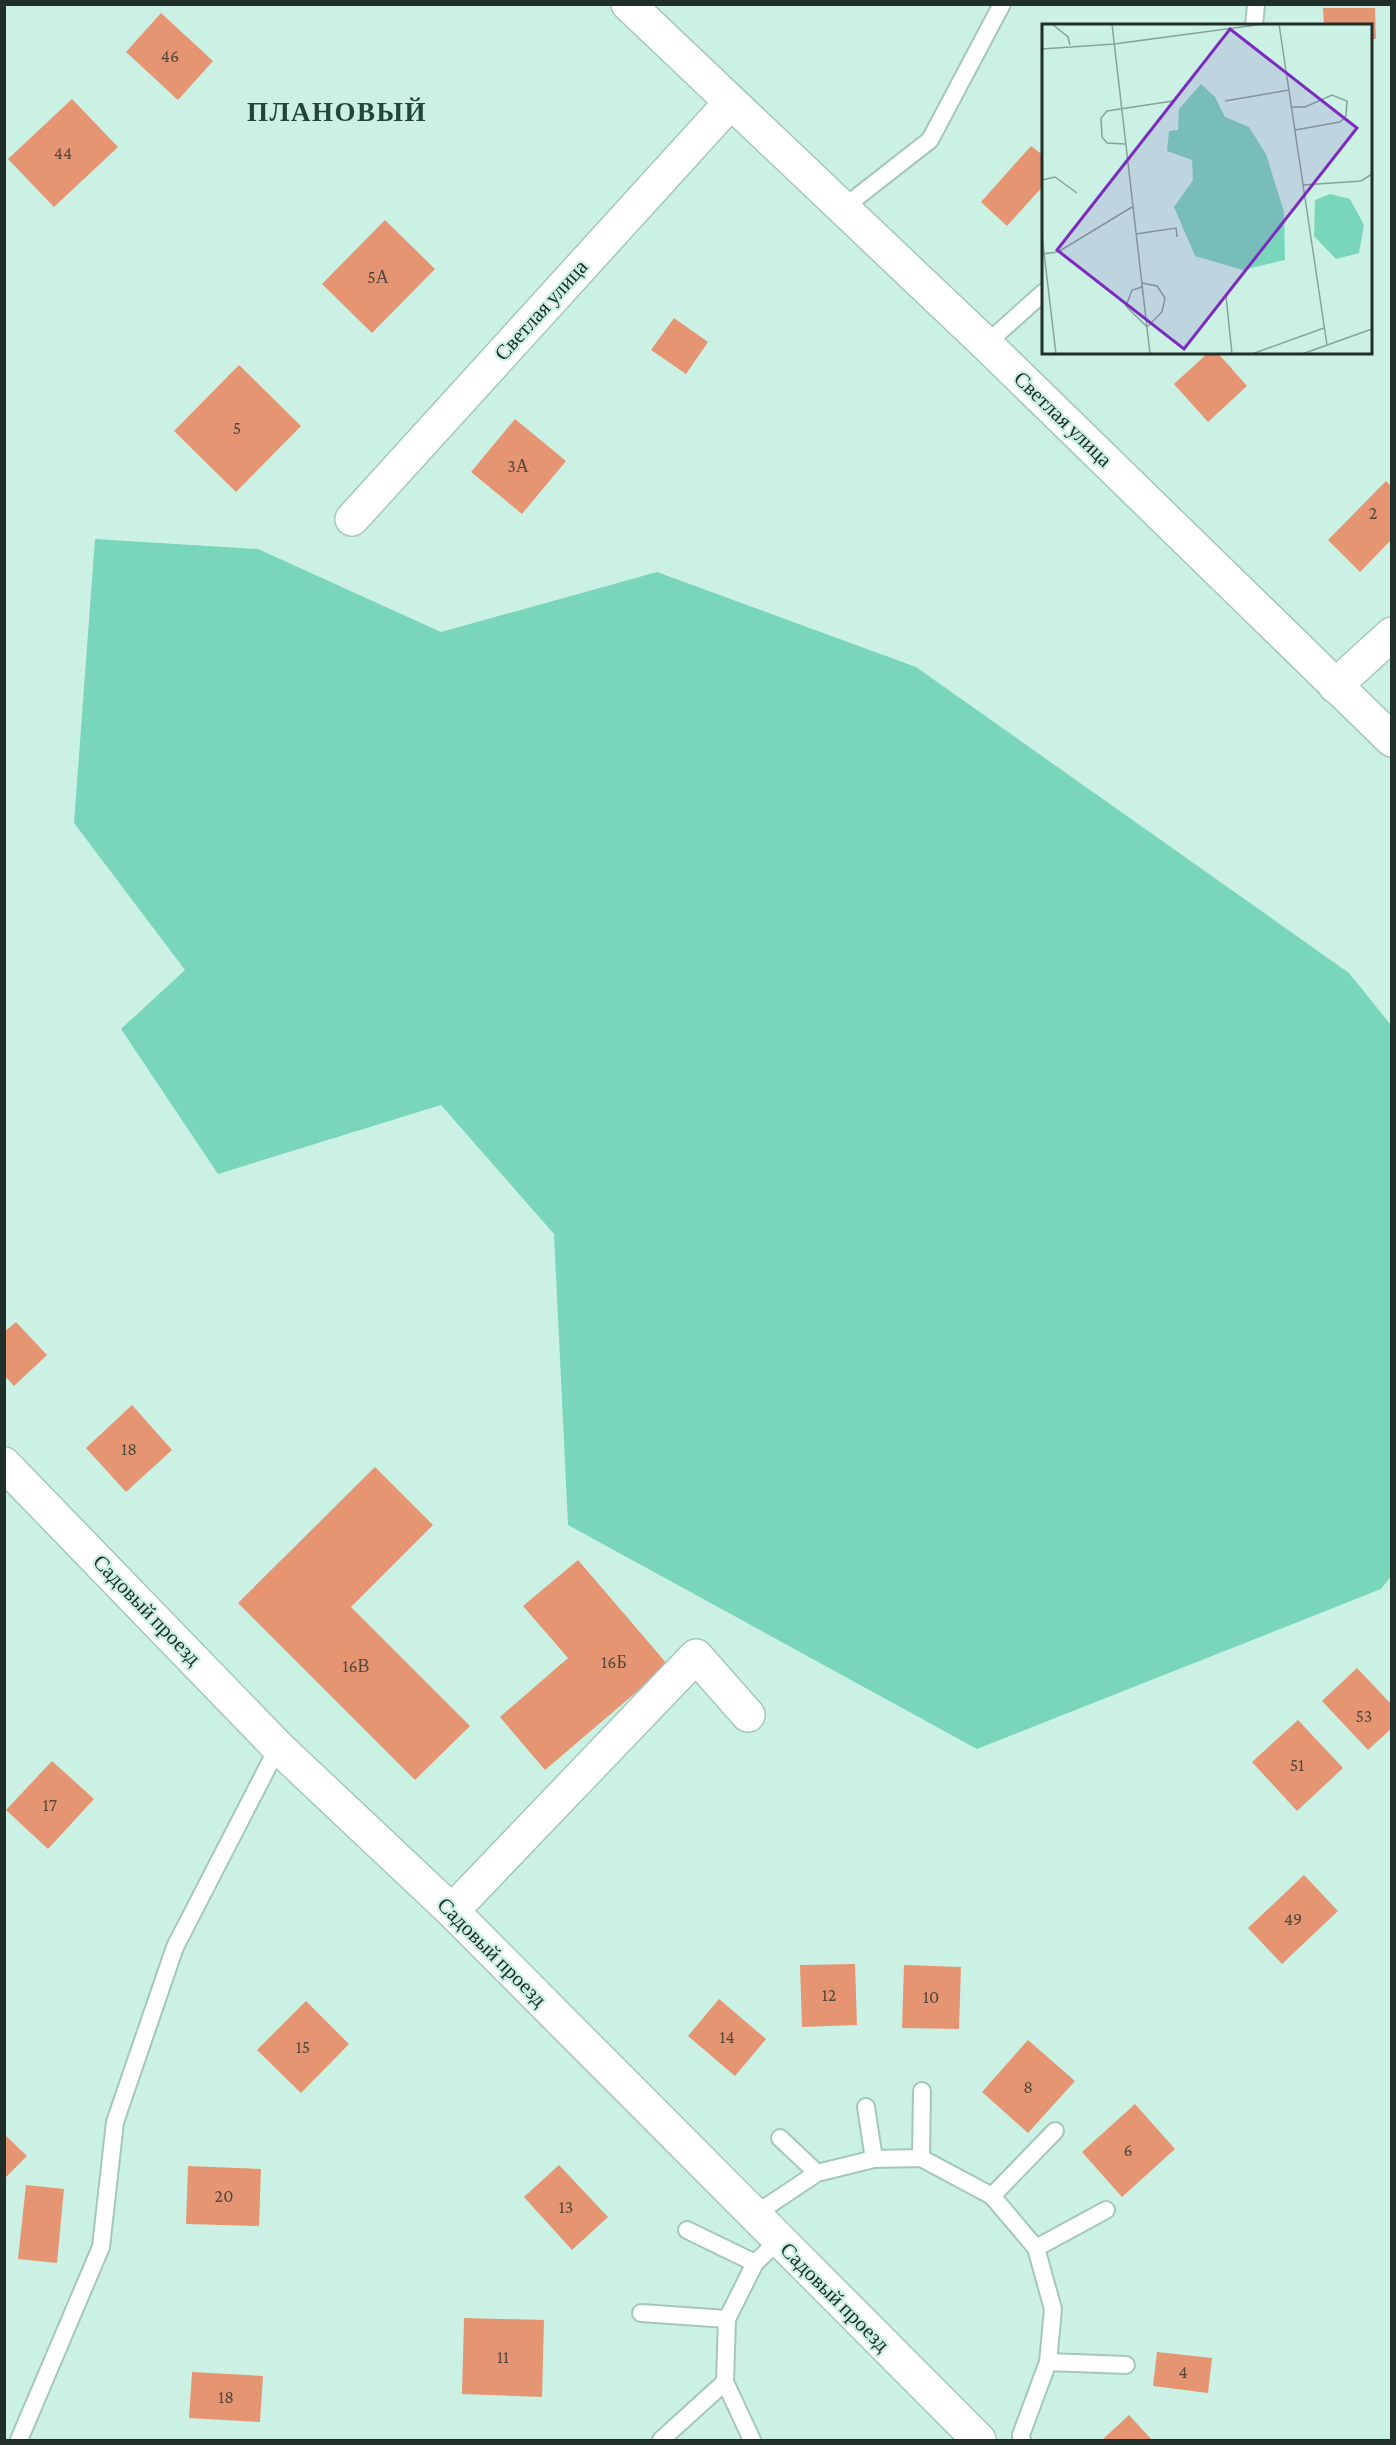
<svg xmlns="http://www.w3.org/2000/svg" width="1396" height="2445" font-family="'Crimson Pro',serif">
  <rect width="100%" height="100%" fill="#cbf1e4"/>
  <path fill="#7ad6bb" d="M95,539l163,10 183,83 216,-60 259,95 433,306 42,52 1,550 -11,14 -404,160 -409,-224 -14,-291 -113,-129 -223,69 -97,-145 64,-59 -111,-147z"/>
  <path fill="#e59572" d="M1323,8h52l1,31h-6v-13h-46z
    M161,13l52,48 -35,39 -52,-48z
    M72,99l46,48 -64,60 -46,-48z
    M1031,146l13,10v29l-37,41 -26,-24z
    M385,220l50,49 -63,64 -50,-49z
    M674,318l34,24 -22,32 -35,-24z
    M1209,352h8l30,34 -39,36 -34,-38z
    M239,365l62,61 -65,66 -62,-61z
    M515,419l51,42 -44,53 -51,-42z
    M1386,481l6,6v52l-32,33 -32,-32z
    M16,1322l31,33 -33,31 -10,-11v-43z
    M132,1405l40,45 -46,42 -40,-44z
    M375,1467l58,58 -82,82 119,119 -55,54 -177,-177z
    M578,1560l90,105 -123,105 -45,-53 68,-59 -45,-52z
    M1357,1668l35,37v23l-24,22 -46,-49z
    M1298,1720l45,48 -46,43 -45,-49z
    M52,1761l42,38 -46,50 -42,-39z
    M1304,1875l34,36 -56,53 -34,-36z
    M855,1964l2,61 -55,2 -2,-62z
    M904,1965l57,2 -2,62 -57,-1z
    M719,1999l47,40 -31,37 -47,-40z
    M306,2001l43,43 -48,49 -44,-43z
    M1028,2040l47,41 -47,52 -46,-41z
    M1135,2104l40,45 -53,48 -40,-45z
    M4,2134l23,22 -23,23z
    M559,2165l49,52 -36,33 -48,-53z
    M188,2166l73,3 -2,57 -73,-2z
    M26,2185l38,4 -7,74 -39,-4z
    M464,2318l80,2 -2,77 -80,-3z
    M1157,2352l55,6 -4,35 -55,-7z
    M192,2372l71,4 -3,46 -71,-4z
    M1129,2415l23,25h-50z"/>
  <g fill="none" stroke-linecap="round" stroke-linejoin="round">
    <defs>
      <path id="lane" d="M1254,26l2,-22
        M843,208l87,-68 72,-136
        M986,344l58,-52
        M866,2107l8,52
        M780,2138l37,35
        M921,2158l1,-67
        M992,2196l63,-65
        M754,2215l63,-42 57,-14 47,-1 71,38 44,52 17,61 -5,53 -27,73 1,5
        M687,2230l68,33
        M1036,2248l70,-38
        M641,2313l86,6
        M1048,2362l78,3
        M19,2440l82,-193 14,-125 60,-175 103,-200
        M661,2440l64,-58
        M752,2440l-27,-58 2,-63 28,-56 23,-22"/>
      <path id="street" d="M628,4l358,340 406,396
        M352,519l379,-417
        M1335,686l57,-52
        M4,1464l274,283 174,164 527,529
        M452,1911l244,-255 52,59"/>
    </defs>
    <use href="#lane" stroke="#a3c8bb" stroke-width="20"/>
    <use href="#street" stroke="#a3c8bb" stroke-width="36"/>
    <use href="#lane" stroke="#fff" stroke-width="16"/>
    <use href="#street" stroke="#fff" stroke-width="33"/>
  </g>
  <g text-anchor="middle" dominant-baseline="central" stroke-width="4.5" stroke-linejoin="round" paint-order="stroke">
    <g font-size="18" fill="#52483d">
      <text x="170" y="56">46</text>
      <text x="63" y="153">44</text>
      <text x="378" y="277">5А</text>
      <text x="237" y="428">5</text>
      <text x="518" y="466">3А</text>
      <text x="1373" y="513">2</text>
      <text x="129" y="1449">18</text>
      <text x="614" y="1662">16Б</text>
      <text x="356" y="1666">16В</text>
      <text x="1364" y="1716">53</text>
      <text x="1297" y="1765">51</text>
      <text x="50" y="1805">17</text>
      <text x="1293" y="1919">49</text>
      <text x="829" y="1995">12</text>
      <text x="931" y="1997">10</text>
      <text x="727" y="2037">14</text>
      <text x="303" y="2047">15</text>
      <text x="1028" y="2087">8</text>
      <text x="1128" y="2150">6</text>
      <text x="224" y="2196">20</text>
      <text x="566" y="2207">13</text>
      <text x="503" y="2357">11</text>
      <text x="1183" y="2372">4</text>
      <text x="226" y="2397">18</text>
    </g>
    <g font-size="21" fill="#212f2b" stroke="#cbf1e4">
      <text transform="translate(541 310) rotate(-48)">Светлая улица</text>
      <text transform="translate(1063 419) rotate(44)">Светлая улица</text>
      <text transform="translate(147 1610) rotate(46)">Садовый проезд</text>
      <text transform="translate(492 1952) rotate(45)">Садовый проезд</text>
      <text transform="translate(835 2297) rotate(45)">Садовый проезд</text>
    </g>
    <g font-size="27" font-weight="bold" letter-spacing="1.5" fill="#24453b" stroke="#cbf1e4">
      <text x="337" y="112">ПЛАНОВЫЙ</text>
    </g>
  </g>
  <g transform="translate(1042 24)">
    <rect width="330" height="330" fill="#cbf1e4"/>
    <path d="M159,60l14,13 10,20 24,10 17,27 18,58 1,48 -42,10 -48,-14 -21,-49 19,-27 -1,-20 -25,-9 2,-20 9,-1 1,-21zM288,170l20,5 14,26 -5,28 -23,6 -22,-23 1,-36z" fill="#7ad6bb"/>
    <path fill="none" stroke="#87a39a" stroke-width="1.5" d="M10,0l16,13 2,8M70,0l38,330M237,0l48,321M0,25l72,-5 150,-20M183,77l64,-11M250,83h13l27,-12 15,6 -1,15 -6,6 -45,8M83,120l-18,-1 -5,-6 -1,-19 6,-7 66,-10M0,156l13,-3 22,16M261,161l58,-4 11,-7M94,210l40,-6 1,9M0,212l14,118M0,230l16,-2 74,-45M100,259l15,3 8,12 -3,14 -15,15 -21,-21 6,-16 10,-3M184,272l6,58M210,330l72,-26M260,330l70,-25"/>
    <path fill="#7b2cbf" fill-opacity="0.15" stroke="#7b2cbf" stroke-width="3" d="M188,5l127,99 -173,221 -127,-99z"/>
    <rect width="330" height="330" fill="none" stroke="#212f2b" stroke-width="3"/>
  </g>
  <rect width="1396" height="2445" fill="none" stroke="#212f2b" stroke-width="12"/>
</svg>
